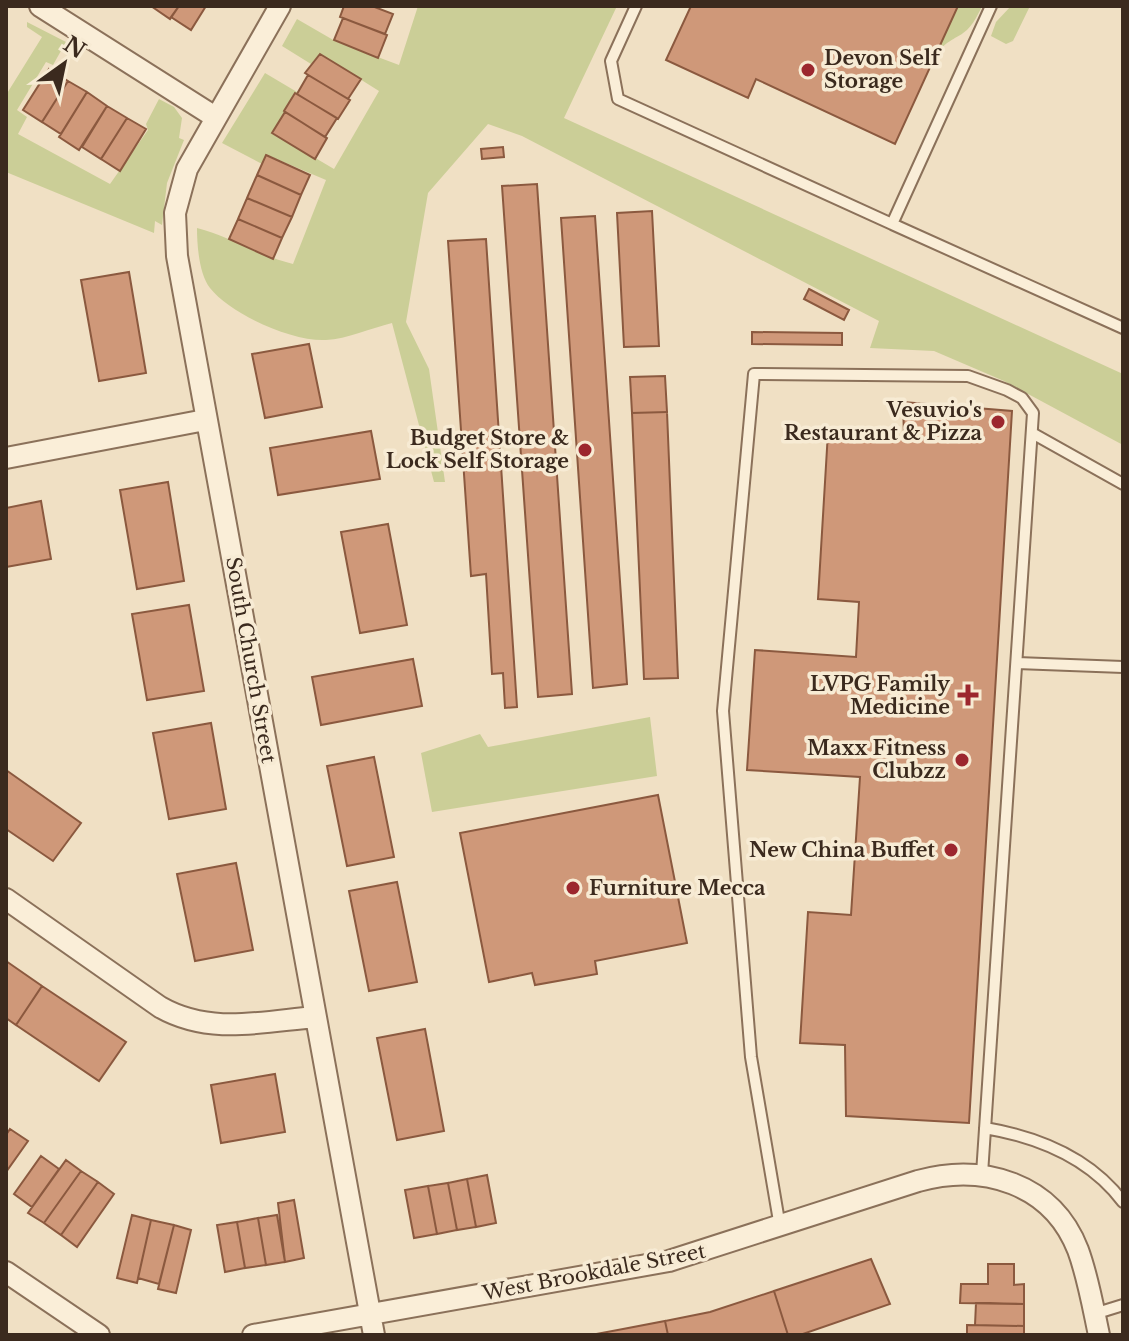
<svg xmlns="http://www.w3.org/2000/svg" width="1129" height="1341" font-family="'Libre Baskerville',serif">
  <rect width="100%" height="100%" fill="#f0e0c4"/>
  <path fill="#cbce97" d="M418,6h199l-53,112 559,256v71l-119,-64 -70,-30 -64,-3 9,-27 -357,-185 -34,-12 -60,69 -22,129 23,47 16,113h-11l-42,-159c-21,5 -45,16 -66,17 -33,2 -96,-26 -116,-52 -11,-14 -13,-43 -13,-60 34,9 60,27 96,36l33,-84 -59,-25 -5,9 -40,-21 43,-70 32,19 -24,41 61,36 45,-78 -59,-37 -9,10 -29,-18 15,-27 38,22 64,24z
    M958,6h24c-17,38 -25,23 -47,49z
    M1011,6h19l-17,35 -7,3 -15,-8 5,-14z
    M27,22l39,20 -13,23 -7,-3 -29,48 10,7 -9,17 92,50 38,-54 -2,-6 13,-25 15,8 8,11 -3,20 5,2 -17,43 -5,42 -7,-4 -1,12 -148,-61v-77l36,-58 -15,-10z
    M650,717l7,59 -225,36 -11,-59 59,-19 8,13z"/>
  <path fill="#cf9879" stroke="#8b593f" stroke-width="2" d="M151,6h28l-9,13z
    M179,6h27l-15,24 -20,-13z
    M344,6h28l21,8 -8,20 -45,-17z
    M691,6h267l-63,138 -139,-65 -8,19 -82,-38z
    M343,18l44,17 -9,23 -44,-18z
    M320,54l41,25 -13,20 -43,-26z
    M49,69l19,12 -26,41 -19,-12z
    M308,75l42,25 -12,19 -41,-25z
    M68,81l19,11 -26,42 -19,-12z
    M87,92l20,14 -28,44 -20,-13z
    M295,93l42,25 -12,19 -41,-26z
    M107,106l20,12 -26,41 -19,-12z
    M285,112l42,26 -12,21 -43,-26z
    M127,118l19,11 -26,42 -19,-12z
    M503,147l1,10 -22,2 -1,-10z
    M266,155l44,20 -9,20 -44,-20z
    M257,175l44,20 -9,22 -45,-19z
    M537,184l35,510 -34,3 -36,-511z
    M247,198l45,19 -10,21 -44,-19z
    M652,211l7,135 -35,1 -7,-134z
    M595,216l32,468 -34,4 -32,-470z
    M238,219l44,19 -9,21 -44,-20z
    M486,239l31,468 -12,1 -2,-35 -11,1 -6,-100 -15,2 -23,-335z
    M129,272l17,101 -47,8 -18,-101z
    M809,289l40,21 -5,10 -40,-21z
    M752,332l90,1v12l-90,-1z
    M309,344l13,63 -57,11 -13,-64z
    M665,376l2,36 -35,1 -2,-36z
    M903,402l109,9 -43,712 -123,-7 -1,-71 -45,-2 8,-131 43,3 9,-138 -113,-7 8,-120 101,7 3,-55 -41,-3 10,-167 76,5z
    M667,412l11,266 -34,1 -12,-266z
    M371,431l9,48 -102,16 -8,-47z
    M168,482l16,99 -47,8 -17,-99z
    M41,501l10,58 -45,8v-59z
    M388,524l19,101 -47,8 -19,-101z
    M189,605l15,86 -57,9 -15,-86z
    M413,659l9,47 -101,19 -9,-48z
    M211,723l15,86 -57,10 -16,-86z
    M374,757l20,100 -47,9 -20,-100z
    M6,770l75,53 -28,38 -47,-32z
    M658,795l29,148 -92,18 2,13 -62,11 -3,-12 -43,9 -29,-149z
    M236,863l17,87 -58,11 -18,-87z
    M397,882l20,100 -48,9 -20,-100z
    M6,961l36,25 -26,39 -10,-7z
    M42,986l84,56 -27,39 -83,-56z
    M425,1029l19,102 -47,9 -20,-102z
    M275,1074l10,58 -64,11 -10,-58z
    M10,1129l18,12 -22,31v-37z
    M41,1156l18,13 -27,38 -18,-13z
    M66,1160l15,11 -37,52 -16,-10z
    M81,1171l17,11 -37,53 -17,-12z
    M487,1175l9,48 -20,4 -9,-48z
    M467,1179l9,48 -19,3 -9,-47z
    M98,1182l16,12 -37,53 -16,-12z
    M448,1183l9,47 -20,4 -9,-48z
    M428,1186l9,48 -23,4 -9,-48z
    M294,1200l10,58 -19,4 -7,-59z
    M132,1215l19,5 -14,63 -20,-5z
    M277,1215l8,47 -19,3 -8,-47z
    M258,1218l8,47 -21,3 -8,-46z
    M151,1220l23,5 -15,59 -21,-6z
    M237,1222l8,46 -20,4 -8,-47z
    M174,1225l17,5 -15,63 -18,-4z
    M871,1259l19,45 -90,31h-12l-14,-44z
    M988,1264h26v21l10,-1v20l-64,-1 1,-19h27z
    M774,1291l14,44h-120l-3,-14 45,-9z
    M976,1303l48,1v22l-49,-1z
    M665,1321l3,14h-77l32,-6z
    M967,1325l57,1v9h-57z"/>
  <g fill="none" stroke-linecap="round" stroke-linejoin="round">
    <defs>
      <path id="lane" d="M636,6l-25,55 7,38 274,125
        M991,6l-99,218 231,104
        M1032,433l91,51
        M1017,663l106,4
        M985,1128c53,9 105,30 138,74
        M780,1227l-29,-170 -28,-346 31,-337 214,2 39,14 15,8 11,15 -51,761
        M1094,1314l29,-9"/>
      <path id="street" d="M40,6l175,111
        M280,6l-93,163 -12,44 2,43 197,1079
        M6,458l199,-38
        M6,899l154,108c49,28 101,15 154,10
        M6,1272l93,63
        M253,1335l416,-74 249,-80c65,-18 134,2 160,69 10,27 15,57 21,85"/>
    </defs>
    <use href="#lane" stroke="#8b715a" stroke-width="14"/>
    <use href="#street" stroke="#8b715a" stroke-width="24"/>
    <use href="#lane" stroke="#faeed8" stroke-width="10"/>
    <use href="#street" stroke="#faeed8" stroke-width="20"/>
  </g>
  <g fill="#9c272e" stroke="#f7ebd4" stroke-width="3">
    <circle cx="808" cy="70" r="8"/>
    <circle cx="998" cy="422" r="8"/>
    <circle cx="585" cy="450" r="8"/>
    <path d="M964 683h8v8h8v8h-8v8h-8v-8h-8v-8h8z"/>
    <circle cx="962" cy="760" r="8"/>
    <circle cx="951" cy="850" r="8"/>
    <circle cx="573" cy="888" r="8"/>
  </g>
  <g text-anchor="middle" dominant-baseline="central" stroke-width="7" stroke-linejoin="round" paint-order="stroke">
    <g font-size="20" font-weight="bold" fill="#3b2a1e" stroke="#f7ebd4" text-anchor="end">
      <text x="824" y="58" text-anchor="start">Devon Self<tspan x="824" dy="23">Storage</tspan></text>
      <text x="982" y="410">Vesuvio's<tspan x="982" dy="23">Restaurant &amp; Pizza</tspan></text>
      <text x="569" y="438">Budget Store &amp;<tspan x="569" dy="23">Lock Self Storage</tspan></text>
      <text x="950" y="684">LVPG Family<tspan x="950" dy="23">Medicine</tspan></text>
      <text x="946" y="748">Maxx Fitness<tspan x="946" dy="23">Clubzz</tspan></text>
      <text x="935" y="850">New China Buffet</text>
      <text x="589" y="888" text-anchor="start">Furniture Mecca</text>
    </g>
    <g font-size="20" fill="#3b2a1e" stroke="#f7ebd4">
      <text transform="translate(251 660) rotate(80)">South Church Street</text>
      <text transform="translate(594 1272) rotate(-11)">West Brookdale Street</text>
    </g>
  </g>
  <rect width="1129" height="1341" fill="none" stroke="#3b2a1e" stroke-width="16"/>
  <g transform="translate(64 64) rotate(33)" stroke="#f7ebd4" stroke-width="6" paint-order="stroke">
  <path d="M0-6L14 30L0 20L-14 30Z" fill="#3b2a1e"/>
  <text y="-12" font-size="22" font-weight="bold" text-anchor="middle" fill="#3b2a1e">N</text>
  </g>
</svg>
